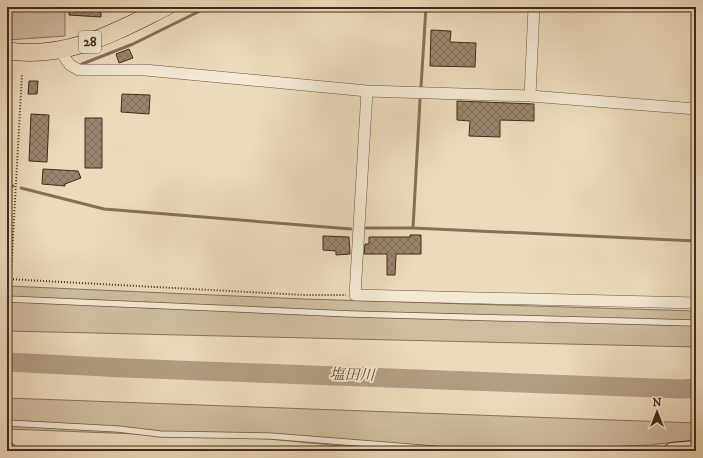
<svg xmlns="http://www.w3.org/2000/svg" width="703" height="458" font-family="'IM FELL DW Pica','Noto Serif JP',serif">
  <defs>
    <pattern id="building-cross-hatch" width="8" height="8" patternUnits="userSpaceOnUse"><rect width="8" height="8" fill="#99856f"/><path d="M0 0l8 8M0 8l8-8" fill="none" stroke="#7e6d5a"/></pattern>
  </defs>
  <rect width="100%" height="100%" fill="#ecdbbb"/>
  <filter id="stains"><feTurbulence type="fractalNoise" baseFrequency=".005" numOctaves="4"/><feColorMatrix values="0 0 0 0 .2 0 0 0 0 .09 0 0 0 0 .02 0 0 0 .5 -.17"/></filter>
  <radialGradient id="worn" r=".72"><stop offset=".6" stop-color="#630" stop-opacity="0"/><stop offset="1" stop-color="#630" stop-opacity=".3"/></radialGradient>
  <path fill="#cfbda0" stroke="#88725e" d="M7,7h58v29l-58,4z
    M7,286l297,13 392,12v36l-689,-16z
    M7,398l689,25v17l-47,5 -136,6 -53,-5 -11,5h-56l-124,-12 -262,-10z"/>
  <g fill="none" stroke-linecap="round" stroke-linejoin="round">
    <path stroke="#846f5b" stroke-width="3" d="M82,64l51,-20 75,-37
      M421,87l5,-80
      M7,185l6,1
      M21,188l83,21 247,20
      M366,228h47l7,-128
      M413,228l283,13"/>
    <path stroke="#b29e85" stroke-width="19" d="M7,362l118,6 556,21 15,-1"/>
  </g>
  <path fill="url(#building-cross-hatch)" stroke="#40281c" d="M69,7h32v10l-32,-2z
    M431,30l20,1 -1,11 26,1 -1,24 -45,-1z
    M129,49l4,9 -14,5 -3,-9z
    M29,81h9l-1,13h-9z
    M122,94l28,1 -1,19 -28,-2z
    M457,101l77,3v17l-34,-1v17l-31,-1 1,-15 -13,-1z
    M31,114l18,1 -2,47 -18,-1z
    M85,118h17v50h-17z
    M43,169l35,2 3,7 -16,6v2l-23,-2z
    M410,235h11v19h-25l-1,21h-8v-21h-23l1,-10h4v-7h41z
    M323,236l26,1 1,17 -14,1v-4l-13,-1z"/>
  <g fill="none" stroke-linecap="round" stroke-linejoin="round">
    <defs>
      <path id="service" d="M7,299l344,15 345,9
        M7,423l111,6 42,5 110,2 190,15"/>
      <path id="minor" d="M60,51l10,14 9,5h66l222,21 163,5 166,13
        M367,91l-12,204 341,8
        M530,96l4,-89"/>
      <path id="secondary" d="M7,451h1
        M672,451l24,-2"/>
      <path id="primary" d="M7,51c62,8 106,-18 159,-44"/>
    </defs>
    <use href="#service" stroke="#6b5544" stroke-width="7"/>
    <use href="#minor" stroke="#6b5544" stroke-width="12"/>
    <use href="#secondary" stroke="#40281c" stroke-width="18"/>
    <use href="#primary" stroke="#40281c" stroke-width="18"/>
    <path stroke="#40281c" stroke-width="2" stroke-dasharray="1 2" stroke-linecap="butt" d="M7,279l297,16h42
      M10,292l12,-218"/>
    <use href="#service" stroke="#f3e8d3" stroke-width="5.5"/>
    <use href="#minor" stroke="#f3e8d3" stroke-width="11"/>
    <use href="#secondary" stroke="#f3e8d3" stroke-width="16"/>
    <use href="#primary" stroke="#ecdbbb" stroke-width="17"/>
  </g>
  <g text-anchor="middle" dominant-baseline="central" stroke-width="3.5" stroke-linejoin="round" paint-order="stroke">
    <rect fill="#f3e8d3" stroke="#766253" stroke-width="1" x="79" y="31" width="22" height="22" rx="3"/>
    <g font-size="13" font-weight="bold" fill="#40281c">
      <text x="90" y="42">28</text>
    </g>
    <g font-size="15" font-style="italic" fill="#624b3c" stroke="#f3e8d3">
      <text transform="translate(352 375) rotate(2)">塩田川</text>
    </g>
  </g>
  <rect width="703" height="458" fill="none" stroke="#ecdbbb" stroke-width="24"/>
  <rect x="8" y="8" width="687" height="442" fill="none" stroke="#40281c" stroke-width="2"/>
  <rect x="12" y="12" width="679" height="434" fill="none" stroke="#40281c"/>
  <g transform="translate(657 412)" stroke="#f3e8d3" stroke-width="3" paint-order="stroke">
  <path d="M0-3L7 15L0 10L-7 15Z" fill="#40281c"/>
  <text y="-6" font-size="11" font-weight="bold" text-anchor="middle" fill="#40281c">N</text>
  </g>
  <rect width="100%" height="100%" filter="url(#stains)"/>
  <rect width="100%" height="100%" fill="url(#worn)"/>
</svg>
